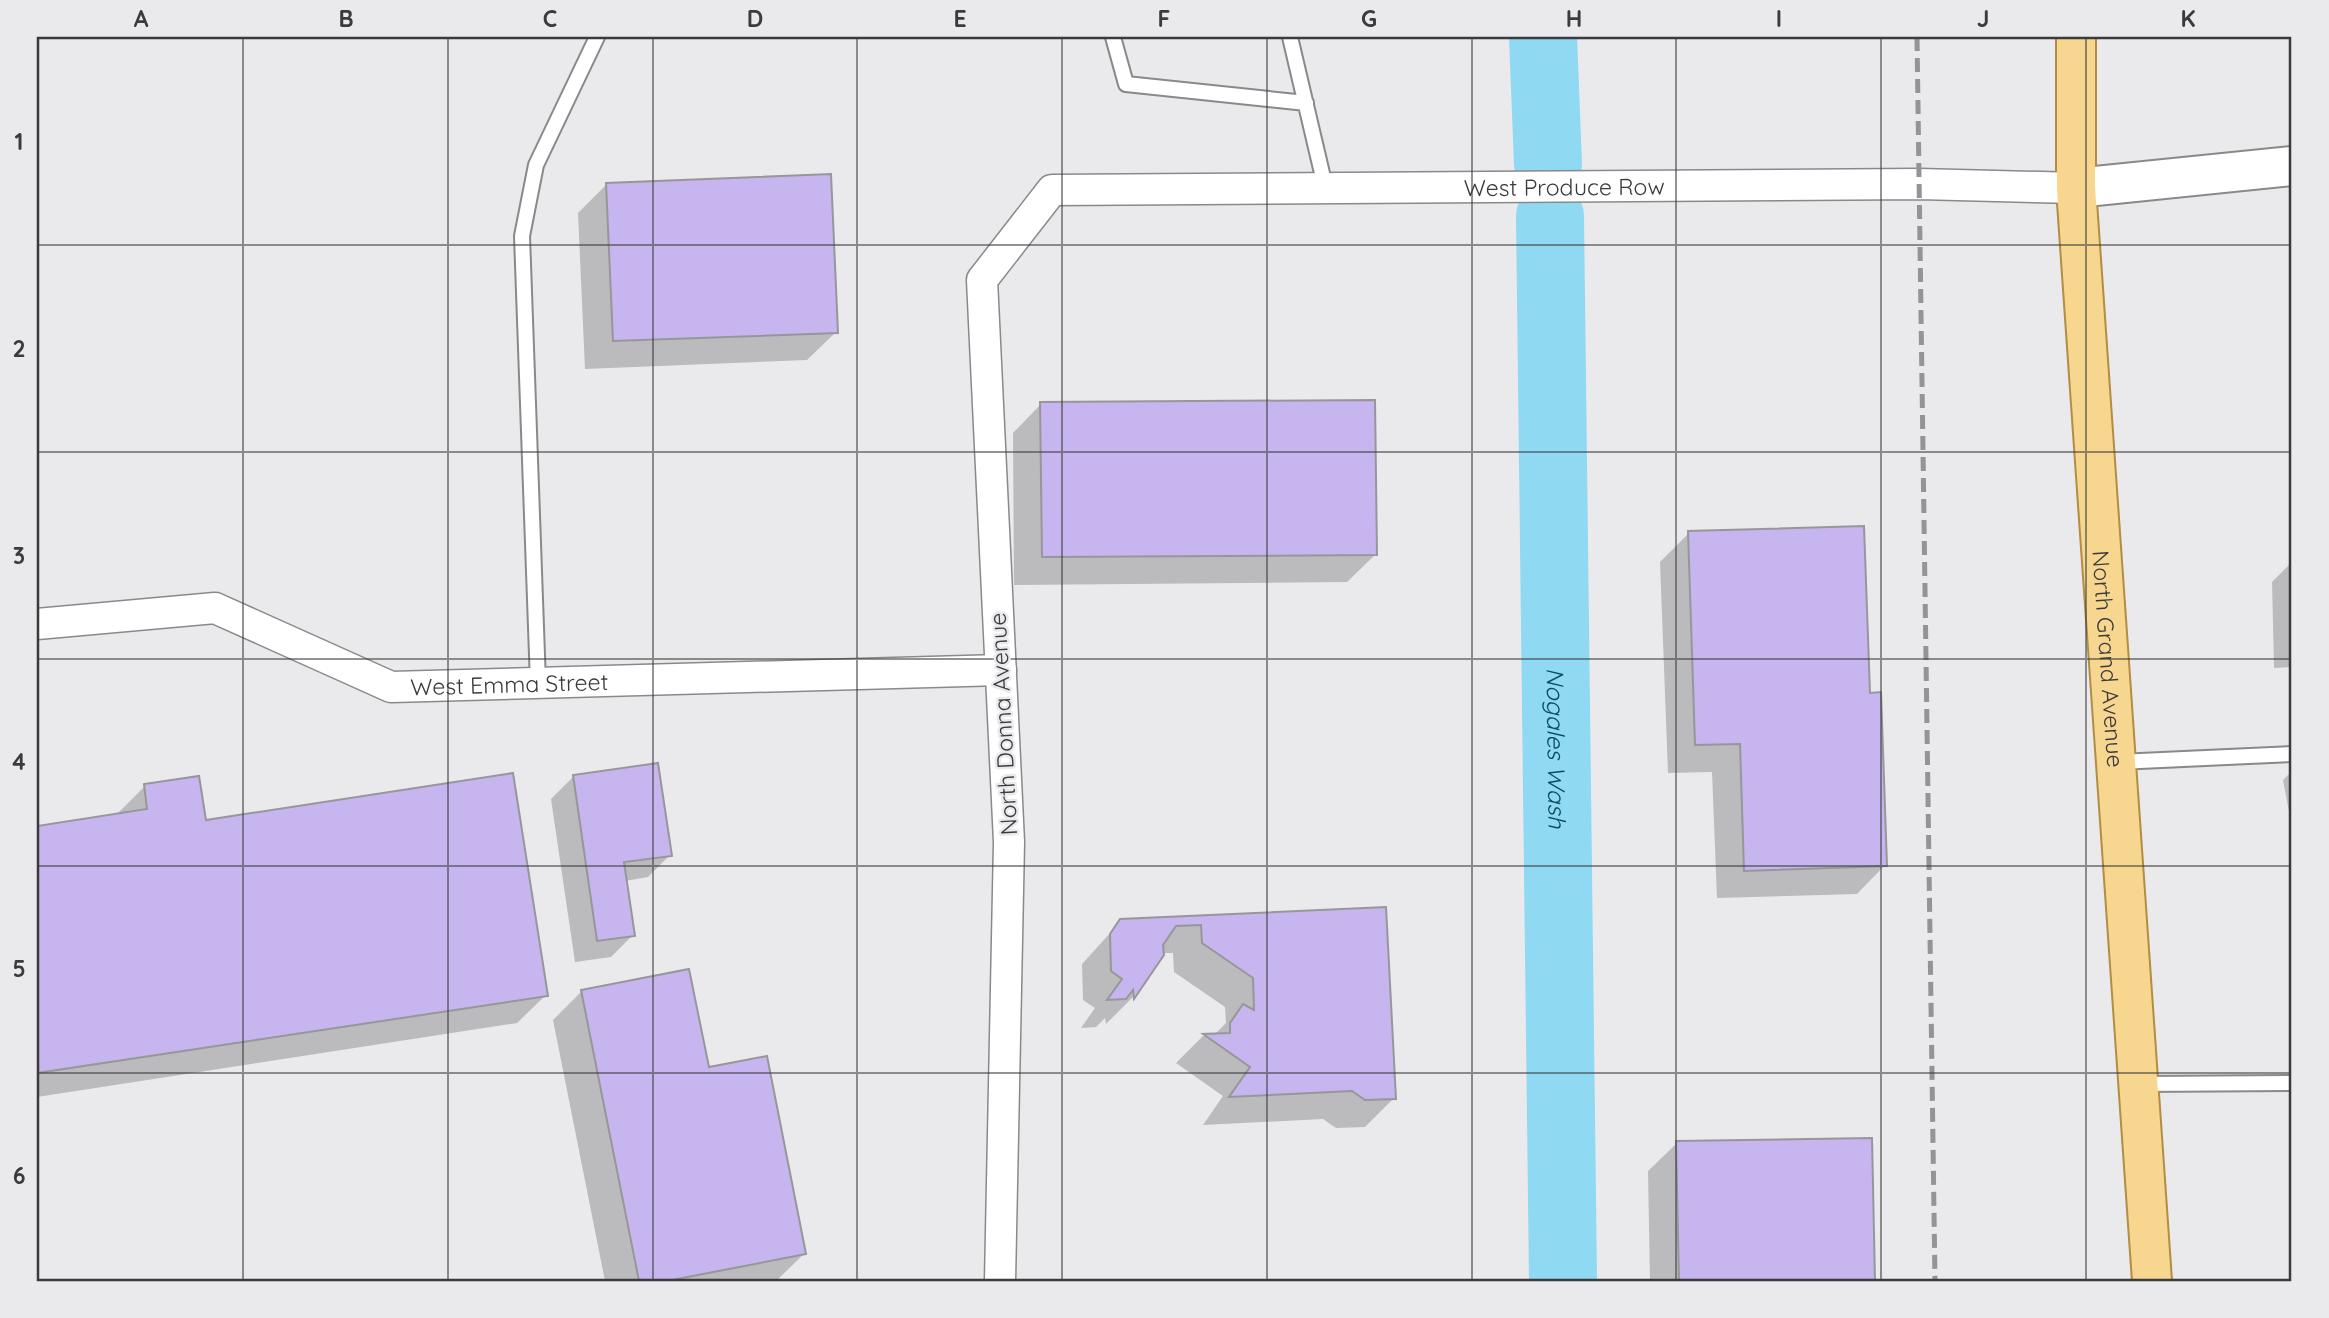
<svg xmlns="http://www.w3.org/2000/svg" width="2329" height="1318" font-family="Quicksand,sans-serif">
  <rect width="100%" height="100%" fill="#eae9ec"/>
  <path fill="#0003" d="M607,184l229,148 -29,28 -222,9 -7,-156z
    M1041,404l335,150 -29,28 -333,3 -1,-152z
    M1689,533l179,162 17,170 -28,29 -140,4 -5,-126 -44,1 -8,-211z
    M2292,562v105l-18,1 -2,-86z
    M2292,771v51h-1l-8,-42z
    M573,777l97,78 -22,22 -23,4 8,54 -22,22 -36,5 -24,-163z
    M145,786l60,36 341,173 -29,28 -480,74v-270l79,-12z
    M1385,909l9,189 -29,29 -29,1 -13,-9 -120,6 20,-29 -47,-33 27,-27 11,-1 12,-12 -1,-16 -51,-35 -1,-19h-10l-31,45 -26,26 -1,-6 -9,9 -15,1 14,-20 -12,-8 -1,-36 39,-43z
    M582,991l126,78 96,185 -28,27h-171l-52,-261z
    M1871,1140l2,141h-223l-2,-110 29,-28z
    M2292,1193v67h-3v-64z"/>
  <g fill="none" stroke-linecap="round" stroke-linejoin="round">
    <g stroke="#8fd9f3" stroke-width="68">
      <path d="M1543,37l5,127"/>
      <path id="s1" d="M1550,216l13,1065"/>
    </g>
  </g>
  <path fill="#c6b5ef" stroke="#97979a" stroke-width="2" d="M831,174l7,159 -225,8 -7,-158z
    M1375,400l2,155 -335,2 -2,-155z
    M1864,526l6,167 11,-1 6,174 -143,5 -4,-127 -45,1 -7,-214z
    M658,763l14,93 -48,6 11,74 -38,5 -24,-166z
    M513,773l35,223 -511,77v-247l110,-17 -3,-25 55,-8 7,44z
    M1386,907l10,192 -31,1 -13,-9 -123,6 21,-30 -47,-33 27,-1v-10l13,-19 11,6 -1,-32 -51,-35 -1,-18 -25,1 -13,19 1,10 -30,44 -1,-9 -7,9 -19,1 15,-21 -11,-8 -1,-37 10,-15z
    M689,969l20,98 58,-11 39,198 -139,27h-28l-58,-291z
    M1872,1138l3,143h-196l-3,-140z"/>
  <g fill="none" stroke-linecap="round" stroke-linejoin="round">
    <defs>
      <path id="lane" d="M1113,37l13,47 180,19
        M1290,37l35,149
        M538,683l-16,-447 14,-71 61,-128
        M2118,762l174,-8
        M2141,1084l151,-1"/>
      <g id="street">
        <path id="s2" d="M37,624l178,-16 176,79 610,-17"/>
        <path id="s3" d="M1000,1281l9,-439 -27,-562 70,-90 867,-6 157,4"/>
      </g>
      <path id="secondary" d="M2076,188l216,-22"/>
      <g id="primary">
        <path id="s4" d="M2076,37v151l76,1093"/>
      </g>
    </defs>
    <use href="#lane" stroke="#89898b" stroke-width="18"/>
    <use href="#street" stroke="#89898b" stroke-width="33"/>
    <use href="#secondary" stroke="#89898b" stroke-width="42"/>
    <use href="#primary" stroke="#b28d42" stroke-width="42"/>
    <use href="#lane" stroke="#fff" stroke-width="14"/>
    <use href="#street" stroke="#fff" stroke-width="30"/>
    <use href="#secondary" stroke="#fff" stroke-width="38"/>
    <use href="#primary" stroke="#f7d690" stroke-width="38"/>
    <path stroke="#949395" stroke-width="5" stroke-dasharray="14 7" stroke-linecap="butt" d="M1917,37l18,1244"/>
  </g>
  <path fill="none" stroke="#3b3a3c" stroke-width="2" stroke-opacity="0.55" d="M243,37v1244M448,37v1244M653,37v1244M857,37v1244M1062,37v1244M1267,37v1244M1472,37v1244M1676,37v1244M1881,37v1244M2086,37v1244M37,245h2255M37,452h2255M37,659h2255M37,866h2255M37,1073h2255"/>
  <g text-anchor="middle" dominant-baseline="central" stroke-width="5" stroke-linejoin="round" paint-order="stroke">
    <g font-size="23" fill="#3b3a3c" stroke="#eae9ec">
      <text stroke="none"><textPath href="#s3" startOffset="1628">West Produce Row</textPath></text>
      <text stroke="none"><textPath href="#s4" startOffset="623">North Grand Avenue</textPath></text>
      <text stroke="none"><textPath href="#s2" startOffset="490">West Emma Street</textPath></text>
      <text transform="translate(1003 724) rotate(-93)">North Donna Avenue</text>
    </g>
    <g font-size="24" font-style="italic" fill="#0a4b5d" stroke="#eae9ec">
      <text stroke="none"><textPath href="#s1" startOffset="532">Nogales Wash</textPath></text>
    </g>
  </g>
  <rect width="2329" height="1318" fill="none" stroke="#eae9ec" stroke-width="77"/>
  <rect x="38" y="38" width="2252" height="1242" fill="none" stroke="#3b3a3c" stroke-width="2.5"/>
  <g font-size="23" text-anchor="middle" font-weight="bold" fill="#3b3a3c">
    <text x="141" y="27">A</text>
    <text x="346" y="27">B</text>
    <text x="550" y="27">C</text>
    <text x="755" y="27">D</text>
    <text x="960" y="27">E</text>
    <text x="1164" y="27">F</text>
    <text x="1369" y="27">G</text>
    <text x="1574" y="27">H</text>
    <text x="1779" y="27">I</text>
    <text x="1983" y="27">J</text>
    <text x="2188" y="27">K</text>
    <text x="19" y="150">1</text>
    <text x="19" y="357">2</text>
    <text x="19" y="564">3</text>
    <text x="19" y="770">4</text>
    <text x="19" y="977">5</text>
    <text x="19" y="1184">6</text>
  </g>
</svg>
